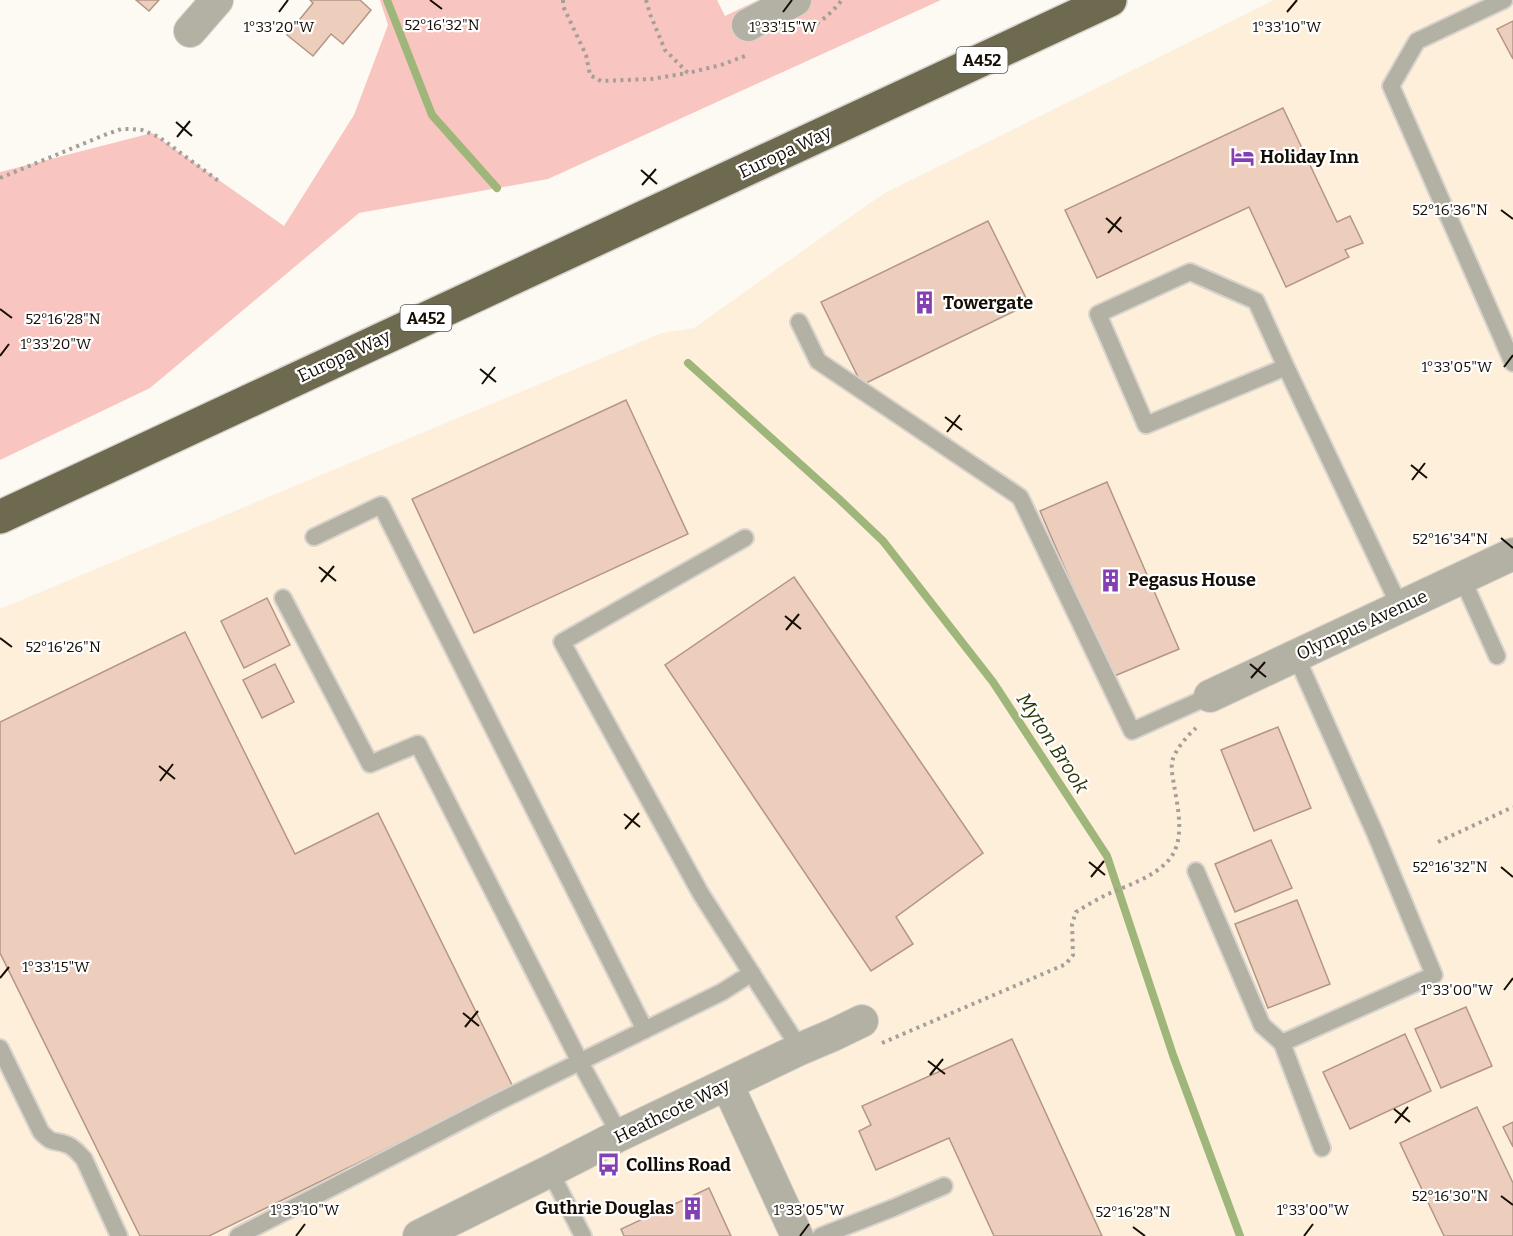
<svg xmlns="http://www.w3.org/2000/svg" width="1513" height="1236" font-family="Bitter,serif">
  <rect width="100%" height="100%" fill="#fdf9f3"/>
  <path fill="#feefdb" d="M1274,0h239v1236h-1513v-627l662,-276 32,-5 189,-134z"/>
  <path fill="#f9c5c0" d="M380,0h337l8,16 33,-16h183l-393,179 -189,34 -209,175 -150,72v-288l152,-39 132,93 70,-111 34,-90z"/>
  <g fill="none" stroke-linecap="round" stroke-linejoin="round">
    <path stroke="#9fb67a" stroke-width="8" d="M387,0l45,115 65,73
      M688,363l151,136 44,42 110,141 114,174 66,199 67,181"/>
  </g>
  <path fill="#edcdbc" stroke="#b49686" stroke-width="1.5" d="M136,0h23l-10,11z
    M310,0h50l11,10 -28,34 -12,-10 -18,22 -26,-21 26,-32z
    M1513,21v38l-16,-30z
    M1283,108l54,114 13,-6 13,27 -18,7 4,7 -63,30 -37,-80 -152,71 -32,-68z
    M988,221l41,83 -167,81 -41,-83z
    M626,400l62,134 -214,99 -62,-134z
    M1107,482l72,167 -67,28 -72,-166z
    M794,577l189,276 -87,64 17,27 -42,27 -206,-306z
    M267,598l23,47 -46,23 -23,-47z
    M185,632l110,222 83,-41 135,274 -304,149h-69l-140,-283v-231z
    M275,664l19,38 -32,16 -19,-38z
    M1278,727l33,81 -57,23 -33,-81z
    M1271,840l21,48 -57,24 -20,-48z
    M1297,900l33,84 -62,24 -33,-84z
    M1466,1007l26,59 -51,22 -26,-59z
    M1405,1034l26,57 -81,38 -27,-57z
    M1012,1039l90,197h-108l-45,-98 -73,32 -17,-39 12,-6 -9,-19z
    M1477,1107l36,76v53h-69l-44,-93z
    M1513,1122v25l-10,-20z
    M709,1188l22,48h-107l-3,-7z"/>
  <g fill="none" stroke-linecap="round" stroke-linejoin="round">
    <defs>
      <path id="service" d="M1504,0l-87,41 -26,45 122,277
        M799,322l19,39 202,136 112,234 78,-35
        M1286,367l-30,-66 -66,-29 -92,42 48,111 140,-58 114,240
        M314,537l67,-32 264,525
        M745,538l-183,104 139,252 99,155
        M1462,578l35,78
        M283,598l87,166 48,-20 162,318 40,73
        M1296,656l79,177 59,142 -152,68 40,105
        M1196,871l66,154 20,18
        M0,1048l41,84c13,14 14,7 27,13 7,3 11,9 16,14l35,77
        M550,1171l33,65
        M238,1236l254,-131 230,-113 30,-19
        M821,1236l72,-28 51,-22"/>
      <path id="minor" d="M748,25l47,-25
        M190,31l27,-31
        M1210,696l303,-142
        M727,1084l70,152
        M419,1236l131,-65 70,-36 180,-86 33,-14 29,-14"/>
      <path id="trunk" d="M0,517l1110,-517"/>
    </defs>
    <use href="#service" stroke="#d8d3cd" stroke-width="20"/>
    <use href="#minor" stroke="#d8d3cd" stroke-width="34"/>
    <use href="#trunk" stroke="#d8d3cd" stroke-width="36"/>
    <path stroke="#a49f98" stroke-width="4" stroke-dasharray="3 4.5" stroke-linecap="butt" d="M563,0v6l23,49 4,20 11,6 50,-2 37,-6
      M646,0l4,14 15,36 23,23 33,-8 24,-9
      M810,27c13,-6 23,-16 32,-27
      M0,178l102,-42 19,-7h10l11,1 17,7 61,45
      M1438,842l75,-35
      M882,1043l184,-79 7,-9 -1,-31 4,-12c10,-6 21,-13 32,-18 21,-9 45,-17 60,-33 18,-20 10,-52 6,-76 -1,-7 -3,-15 -2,-23 3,-12 14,-25 24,-34"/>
    <use href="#service" stroke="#b3b1a3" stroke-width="16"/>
    <use href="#minor" stroke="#b3b1a3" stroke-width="32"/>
    <use href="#trunk" stroke="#6e6a50" stroke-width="33"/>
  </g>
  <path fill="none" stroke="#150e05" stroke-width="2" d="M430,0l12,9M279,12l9,-12M783,12l9,-12M1287,12l10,-12M176,122l16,14M177,137l13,-16M641,170l16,14M642,185l14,-16M1501,210l12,9M1106,218l16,14M1108,233l13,-16M0,309l12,9M0,356l9,-12M1504,367l9,-12M480,369l16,13M482,384l13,-17M945,417l17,13M947,432l13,-17M1411,465l16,13M1412,480l13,-17M1501,538l12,10M319,567l17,14M321,582l13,-16M785,616l16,13M786,630l13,-16M0,638l12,9M1250,664l16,13M1251,678l14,-16M159,766l16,13M160,781l13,-17M624,814l16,13M625,829l14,-16M1089,862l16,13M1501,867l12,10M1091,877l13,-16M0,978l9,-11M1504,990l9,-12M463,1013l16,13M465,1027l13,-16M928,1061l17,13M930,1075l13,-16M1394,1109l16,13M1395,1123l13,-16M1501,1196l12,9M1133,1227l12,9M296,1236l9,-12M800,1236l9,-12M1304,1236l9,-12"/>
  <defs>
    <symbol id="hotel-bare" viewBox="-9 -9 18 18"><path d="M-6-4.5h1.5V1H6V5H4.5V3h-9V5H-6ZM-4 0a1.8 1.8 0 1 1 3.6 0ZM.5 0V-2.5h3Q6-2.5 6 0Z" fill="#843fb2" stroke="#fff" stroke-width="2.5" paint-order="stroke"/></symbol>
    <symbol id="building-bare" viewBox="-9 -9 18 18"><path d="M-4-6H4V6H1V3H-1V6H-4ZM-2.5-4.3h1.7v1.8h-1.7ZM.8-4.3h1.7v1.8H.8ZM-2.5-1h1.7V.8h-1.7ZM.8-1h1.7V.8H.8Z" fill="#843fb2" stroke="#fff" stroke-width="2.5" paint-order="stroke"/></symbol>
    <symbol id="bus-bare" viewBox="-9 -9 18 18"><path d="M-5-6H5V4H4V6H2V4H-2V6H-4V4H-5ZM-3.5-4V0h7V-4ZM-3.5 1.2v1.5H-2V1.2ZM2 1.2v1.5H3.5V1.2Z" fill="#843fb2" stroke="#fff" stroke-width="2.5" paint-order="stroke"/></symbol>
  </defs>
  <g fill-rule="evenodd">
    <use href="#hotel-bare" x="1226" y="140" width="33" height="33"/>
    <use href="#building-bare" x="908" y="286" width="33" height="33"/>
    <use href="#building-bare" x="1094" y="564" width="33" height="33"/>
    <use href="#bus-bare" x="592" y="1148" width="33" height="33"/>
    <use href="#building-bare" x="676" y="1192" width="33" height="33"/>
  </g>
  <g text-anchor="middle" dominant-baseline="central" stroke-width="4.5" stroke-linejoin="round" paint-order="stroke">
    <g fill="#fff" stroke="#5b5650" stroke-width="1.5">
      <rect x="956.5" y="47" width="51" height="26" rx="4.5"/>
      <rect x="400.5" y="305" width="51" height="26" rx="4.5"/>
    </g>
    <g font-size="16" font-weight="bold" fill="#150e05">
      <text x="982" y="60">A452</text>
      <text x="426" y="318">A452</text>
    </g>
    <g font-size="18" fill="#150e05" stroke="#fff">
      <text transform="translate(785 152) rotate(-25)">Europa Way</text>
      <text transform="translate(344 356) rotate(-25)">Europa Way</text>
      <text transform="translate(1362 625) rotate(-25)">Olympus Avenue</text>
      <text transform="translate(672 1111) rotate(-26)">Heathcote Way</text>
    </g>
    <g font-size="18" font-weight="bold" fill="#150e05" stroke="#fff" text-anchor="start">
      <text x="1260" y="157">Holiday Inn</text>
      <text x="943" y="303">Towergate</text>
      <text x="1128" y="580">Pegasus House</text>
      <text x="626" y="1165">Collins Road</text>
      <text x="674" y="1208" text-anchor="end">Guthrie Douglas</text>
    </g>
    <g font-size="20" font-style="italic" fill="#2b390c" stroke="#fff">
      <text transform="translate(1053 743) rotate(57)">Myton Brook</text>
    </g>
  </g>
  <g font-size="15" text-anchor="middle" fill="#150e05" stroke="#fff" stroke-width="4.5" stroke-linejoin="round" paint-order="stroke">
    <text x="442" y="30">52°16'32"N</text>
    <text x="279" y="32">1°33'20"W</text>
    <text x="783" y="32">1°33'15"W</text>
    <text x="1287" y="32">1°33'10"W</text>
    <text x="1450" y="215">52°16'36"N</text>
    <text x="63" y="324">52°16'28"N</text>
    <text x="56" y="349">1°33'20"W</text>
    <text x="1457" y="372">1°33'05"W</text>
    <text x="1450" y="544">52°16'34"N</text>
    <text x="63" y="652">52°16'26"N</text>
    <text x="1450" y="872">52°16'32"N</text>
    <text x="56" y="972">1°33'15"W</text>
    <text x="1457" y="995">1°33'00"W</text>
    <text x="1450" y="1201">52°16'30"N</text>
    <text x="305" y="1215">1°33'10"W</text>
    <text x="809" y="1215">1°33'05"W</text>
    <text x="1313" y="1215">1°33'00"W</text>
    <text x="1133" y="1217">52°16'28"N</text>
  </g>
</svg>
